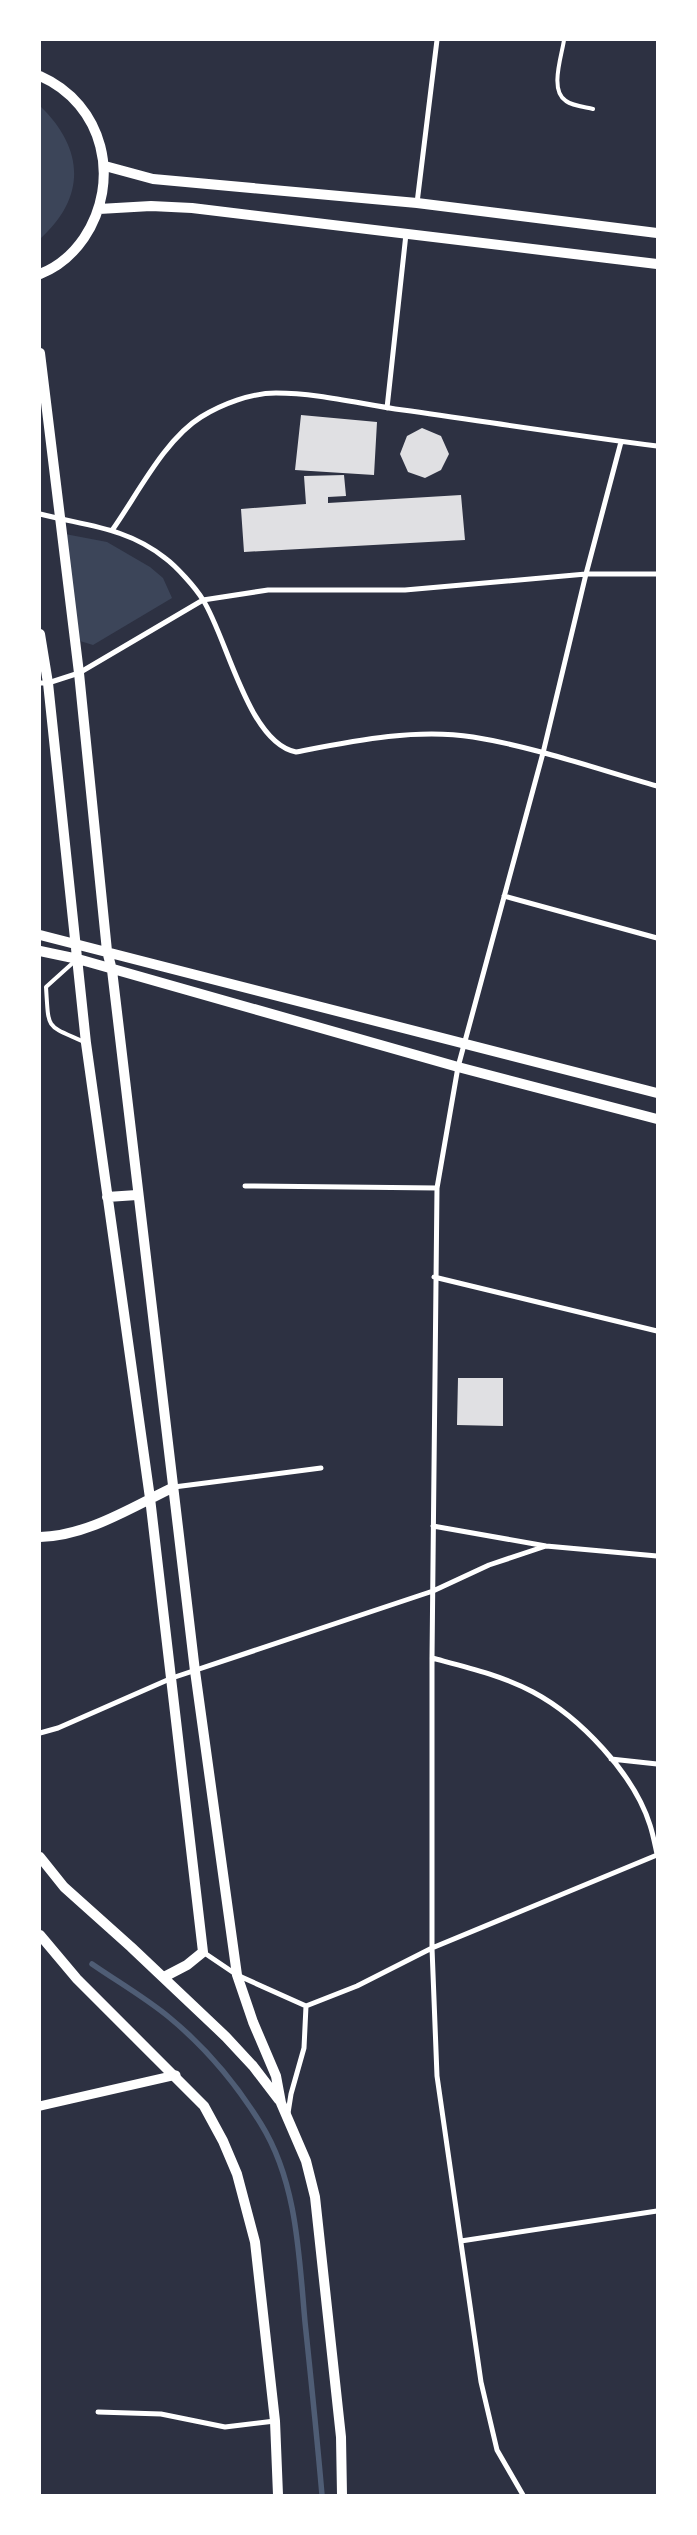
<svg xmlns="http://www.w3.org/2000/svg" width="697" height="2535" font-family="Cabin,sans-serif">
  <rect width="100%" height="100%" fill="#2d3142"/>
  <path fill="#3c4559" d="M40,106c44,42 47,91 0,133z
    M65,534l42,8 43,25 13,11 9,20 -79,47 -13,-4z"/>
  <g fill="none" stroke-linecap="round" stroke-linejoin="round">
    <path stroke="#4f5d75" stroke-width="5.5" d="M92,1964c26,18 54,34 78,54 35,29 67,67 91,106 36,58 38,131 44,198 6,57 12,115 17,173"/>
  </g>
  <path fill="#e0e0e3" d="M301,415l76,7 -3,53 -79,-5z
    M422,428l19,8 8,18 -8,16 -16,8 -17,-6 -8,-18 7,-18z
    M344,475l2,21 -18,1v6l133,-8 4,45 -221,12 -3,-43 65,-5 -2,-28z
    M458,1378h45v48l-46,-1z"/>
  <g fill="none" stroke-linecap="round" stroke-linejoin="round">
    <path stroke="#fff" stroke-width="4" d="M564,40c-2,15 -15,51 2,61 7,5 19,6 27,8
      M76,960l-30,27c3,44 -1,37 38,55"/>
    <path stroke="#fff" stroke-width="5" d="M417,203l20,-163
      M387,408l19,-174
      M40,514c46,12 86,13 125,44 11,8 31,30 38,42 24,37 45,143 93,152 57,-11 119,-24 177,-15 62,10 124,32 184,49
      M113,529c24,-34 52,-90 88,-112 21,-13 50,-24 75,-24 43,0 84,11 127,17 85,12 169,25 254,36
      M40,683h8l31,-10 124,-73 65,-10h137l181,-16h71
      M504,896l153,42
      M245,1186l192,2
      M434,1277l223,54
      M174,1487l147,-19
      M433,1526l113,20 111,10
      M432,1658c34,9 69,17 101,34 47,25 101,82 117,133 3,9 5,20 7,29
      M40,1733l18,-5 114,-50 261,-87 56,-26 57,-19
      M611,1759l46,5
      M203,1952l34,23 69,31 51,-20 75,-38 225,-93
      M288,2113l3,-19 13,-46 2,-42
      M461,2241l196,-30
      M98,2412l63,2 64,13 50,-6
      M523,2495l-26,-45 -16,-68 -44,-306 -5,-128v-290l5,-470 21,-121 85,-314 43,-179 35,-132"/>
    <path stroke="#fff" stroke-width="9" d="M40,2106l136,-31"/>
    <path stroke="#fff" stroke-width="10" d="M40,76c64,28 82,105 44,162 -11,16 -26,29 -44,36
      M105,166l48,13 264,24 240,30
      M99,209l52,-3 41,2 465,56
      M40,353l39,320 28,278 5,19 83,701 42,304 16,47 23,54 5,27 25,58 9,36 26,240 1,58
      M40,634l8,49 38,360 64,455 53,454 -16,13 -23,12
      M40,935l617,158
      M40,951l38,8 380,108 199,52
      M107,1197l30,-2
      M40,1537c47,-1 92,-30 134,-50
      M40,1857l24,30 67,60 95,90 27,29 26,34
      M40,1935l37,44 127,127 19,35 14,33 18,68 20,179 3,74"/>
  </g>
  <rect width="697" height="2535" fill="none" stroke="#ffffff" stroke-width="82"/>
</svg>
